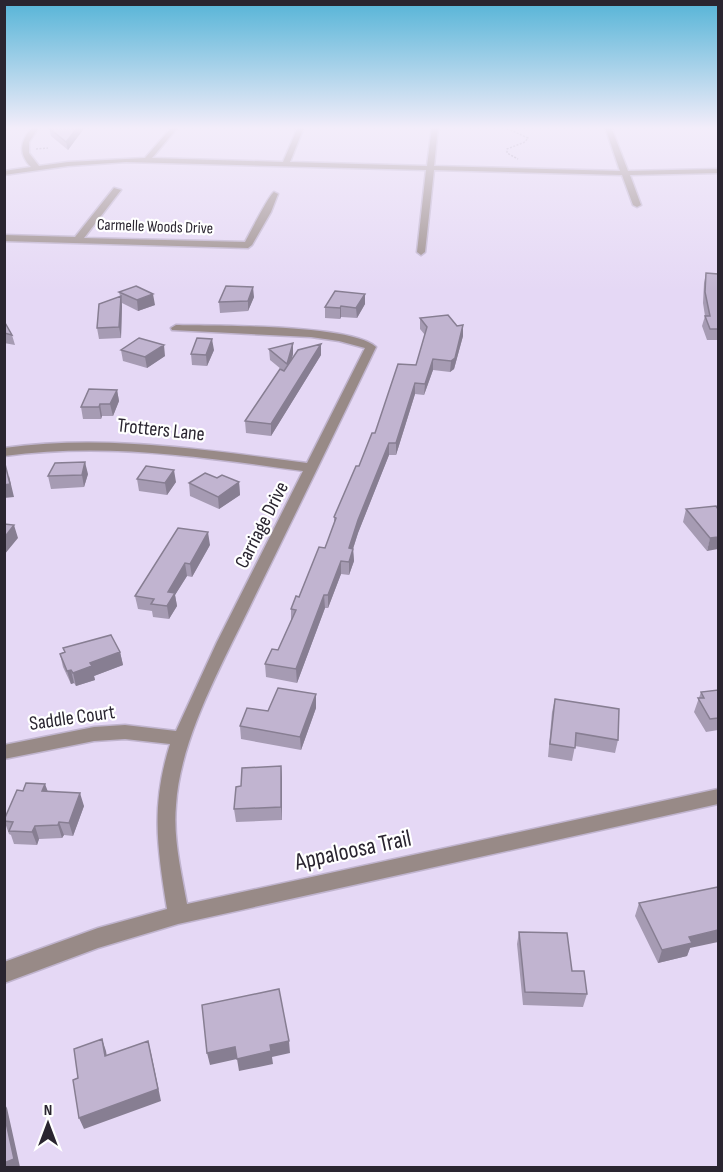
<svg xmlns="http://www.w3.org/2000/svg" width="723" height="1172" font-family="'Sofia Sans Condensed',sans-serif">
  <rect width="100%" height="100%" fill="#e5d8f5"/>
  <g fill="none" stroke-linecap="round" stroke-linejoin="round">
    <defs>
      <path id="street" d="M33,127h6l-10,15v11l10,13 29,-4 77,-4 27,-31h6l-26,31 131,4 15,-35h6l-14,35 137,4 5,-39h6l-4,39 186,5 -15,-44h6l17,44 90,-2v4l-88,2 11,30 -4,2 -4,-2 -11,-30 -188,-5 -9,82 -4,3 -4,-3 9,-82 -300,-8 -58,4 -64,9v-4l27,-4c-13,-13 -11,-27 2,-40z
        M114,188l7,2 -37,48 161,4c5,-9 24,-47 29,-50l4,2 -7,18 -19,33 -4,3 -244,-7v-6l71,2z
        M176,325c38,1 176,-1 200,22 -41,85 -80,166 -122,251 -29,61 -74,139 -78,207 -3,33 5,66 11,99l531,-115v15l-540,120 -80,24 -94,35v-21l94,-34 69,-19c-10,-62 -16,-104 3,-165l-45,-5 -31,2 -90,18v-14l90,-18 31,-2 51,6 41,-89 86,-171c-100,-14 -197,-29 -299,-15v-8c103,-14 201,2 303,15l58,-115 -26,-7 -28,-4 -139,-7 -1,-2z"/>
    </defs>
    <use href="#street" stroke="#c0b4ce" stroke-width="3"/>
    <path stroke="#9e94aa" stroke-width="1.5" stroke-dasharray="2 1.5" stroke-linecap="butt" d="M504,127l24,11 -3,4 -18,7v4l11,6
      M36,149l12,-1"/>
    <use href="#street" fill="#988a87" fill-rule="evenodd"/>
  </g>
  <path fill="#a69bb3" d="M85,127l-17,23 -17,-14 -2,-8z
    M706,273l12,1v66h-11l-5,-14 3,-10 -2,-13 1,-20z
    M119,292l36,13 -17,6 -16,-8 -1,35 -22,1 -2,-11 23,-32z
    M254,297l-6,14 -28,2 -1,-11z
    M365,304l-8,14 -16,-1 -1,2 -15,-1v-11z
    M420,318l37,8 6,-1v11l-9,33 -4,3 -17,-2 -9,25 -9,-1 -19,61h-7l-31,78 -5,16 1,12 -5,14 -8,-1 -13,34h-3l-28,75 -31,-6 -1,-13 13,-14 13,-29v-12l8,-12 26,-49 9,-24v-7l41,-84 41,-68 9,-30 -5,-6z
    M4,321l8,14 3,10 -11,-2z
    M269,349l24,5 -1,5 29,-4 -50,81 -25,-3 -1,-12 36,-52 -11,-9z
    M121,350l44,6 -18,12 -24,-7z
    M214,350l-7,16 -15,-1 -1,-11z
    M117,390l2,11 -6,15h-11l-1,3h-18l-2,-12z
    M88,474l-4,13 -33,2 -3,-13z
    M217,478l22,4 1,13 -21,14 -29,-13 -1,-13z
    M137,479l39,3 -9,13 -28,-4z
    M686,509h32l-11,42 -24,-29z
    M210,545l-18,32 -5,-1 -12,19 2,11 -8,13 -16,-2 -1,-6 -14,-2 -3,-13z
    M63,648l57,4 3,13 -29,11 1,4 -19,6 -2,-3 -3,1 -8,-17 -3,-13 5,-2z
    M718,690v40l-12,2 -12,-20 7,-20z
    M555,699l63,41 -3,13 -40,-7 -3,15 -24,-4 4,-45z
    M316,708l-15,42 -60,-11 -1,-13 28,-15z
    M281,766l1,13v41l-46,2 -2,-13 7,-23z
    M48,791l36,15 -11,30 -9,-1 -2,3 -23,1 -2,6 -23,-1 -3,-9 -2,-1 -5,-14z
    M639,903l51,45 -3,8 -29,7 -23,-47z
    M519,932l53,39 15,23 -4,13 -60,-2 -6,-61z"/>
  <path fill="#877e92" d="M4,127h7l-7,6z
    M78,127h7l-17,23 -2,-8z
    M253,287l1,10 -6,14v-10z
    M153,294l2,11 -17,6 -1,-11z
    M365,294v10l-8,14 -1,-10z
    M121,296l1,10 -1,32 -2,-11z
    M341,306v11l-1,2v-11z
    M463,325v11l-9,33 -4,3 1,-11z
    M212,339l2,11 -7,16 -1,-11z
    M293,343v11l-6,21v-11z
    M321,344v11l-50,81v-12z
    M164,345l1,11 -18,12 -2,-11z
    M433,359v11l-9,25 1,-11z
    M415,383v11l-19,61v-12z
    M117,390l2,11 -6,15 -3,-12z
    M100,404l2,12 -1,3 -2,-12z
    M389,443v12l-31,78 -9,28v-13l9,-28z
    M85,462l3,12 -4,13 -2,-12z
    M174,470l2,12 -9,13 -2,-12z
    M9,476l5,21 -10,1v-13z
    M239,482l1,13 -21,14 -1,-12z
    M14,525l4,13 -14,17v-17z
    M208,532l2,13 -18,32 -2,-13z
    M718,537v12l-11,2 3,-13z
    M353,549l1,12 -5,14v-13z
    M341,561v13l-13,34v-13z
    M185,563l2,13 -12,19 2,11 -8,13 -2,-13 1,-14z
    M324,595l1,13 -28,75 -1,-14z
    M120,652l3,13 -29,11 1,4 -19,6 -3,-13 17,-10z
    M71,670l3,13 -3,1 -4,-13z
    M316,694v14l-15,42 -1,-13z
    M281,766l1,13v41l-1,-13z
    M45,784l5,13 -8,-6z
    M80,793l4,13 -11,30 -4,-13z
    M59,822l5,13 -2,3 -4,-13z
    M35,826l4,13 -2,6 -5,-13z
    M718,930v12l-28,6 -3,8 -29,7 4,-13 27,-13z
    M102,1039l4,12 3,18 -4,-13z
    M148,1041l3,12 10,48 -77,28 -5,-11z
    M289,1041l1,12 -18,4 1,7 -34,7 -2,-12 -27,6 -3,-12 28,-6 35,-2z
    M4,1103l3,5 13,59h-16z"/>
  <path fill="#c1b4d0" stroke="#877e92" stroke-width="1.5" d="M51,127h27l-12,15 -17,-14z
    M706,273l12,1v55h-8l-5,-13h5l-5,-24z
    M136,286l17,8 -16,6 -18,-8z
    M226,286l27,1 -5,14 -29,1z
    M335,291l30,3 -9,14 -15,-2 -1,2 -15,-1z
    M121,296l-2,31 -22,1 2,-24z
    M448,315l9,11 6,-1 -8,33 -4,3 -18,-2 -8,25 -10,-1 -19,60h-7l-31,77 -9,28 4,1 -4,13 -8,-1 -13,34h-4l-28,74 -31,-5 7,-15 6,1 18,-40 -5,-1 5,-13 3,1 20,-50 6,1 11,-30 -2,-1 22,-51h3l13,-33h3l23,-69 18,1 11,-38 -7,-9z
    M4,321l8,14 -8,-2z
    M139,338l25,7 -19,12 -24,-7z
    M197,338l15,1 -6,16 -15,-1z
    M293,343l-6,21 -18,-15z
    M321,344l-50,80 -26,-3 35,-52 4,2 14,-21z
    M89,389l28,1 -7,14h-10l-1,3h-18z
    M85,462l-3,13 -34,1 7,-13z
    M4,464h1l5,20 -6,1z
    M146,466l28,4 -9,13 -28,-4z
    M205,473l12,5 5,-3 17,7 -21,15 -29,-14z
    M716,506l2,3v28l-8,1 -24,-29z
    M4,524l10,1 -10,13z
    M178,528l30,4 -18,32 -5,-1 -17,29 7,1 -8,13 -16,-2 3,-5 -19,-3z
    M111,635l9,17 -30,11 2,3 -19,7 -2,-3 -4,1 -7,-17 5,-2 -2,-4z
    M278,688l38,6 -16,43 -60,-11 7,-18 21,3z
    M718,690v28l-8,1 -12,-21h6l-3,-6z
    M555,699l64,10 -1,31 -42,-7 -1,15 -25,-4z
    M281,766v41l-47,2 2,-22 5,-1 1,-18z
    M26,783l19,1 -3,7 38,2 -11,30 -10,-1 -1,3 -23,1 -3,6 -23,-1 4,-9 -9,-1v-1l13,-30 6,1z
    M718,887v43l-29,7 3,6 -30,7 -23,-47z
    M519,932l48,1 5,38h12l3,23 -62,-2z
    M279,989l10,52 -19,4 1,6 -34,8 -2,-12 -28,6 -5,-48z
    M102,1039l3,17 43,-15 10,48 -79,29 -6,-38 5,-2 -4,-29z
    M4,1113l10,46 -10,4z"/>
  <linearGradient id="sky" x2="0" y2="1"><stop stop-color="#55b4d7"/><stop offset="0.44" stop-color="#f3edfa"/><stop offset="1" stop-color="#f3edfa" stop-opacity="0"/></linearGradient>
  <rect width="723" height="291" fill="url(#sky)"/>
  <g text-anchor="middle" dominant-baseline="central" stroke-width="4.5" stroke-linejoin="round" paint-order="stroke">
    <g font-size="16" fill="#2a2530" stroke="#fff">
      <text transform="translate(155 227) rotate(2)">Carmelle Woods Drive</text>
    </g>
    <g font-size="20" fill="#2a2530" stroke="#fff">
      <text transform="translate(161 430) rotate(6)">Trotters Lane</text>
      <text transform="translate(262 525) rotate(-63)">Carriage Drive</text>
      <text transform="translate(72 718) rotate(-8)">Saddle Court</text>
    </g>
    <g font-size="24" fill="#2a2530" stroke="#fff">
      <text transform="translate(353 850) rotate(-12)">Appaloosa Trail</text>
    </g>
  </g>
  <rect width="723" height="1172" fill="none" stroke="#2a2530" stroke-width="12"/>
  <g transform="translate(48 1124)" stroke="#ffffff" stroke-width="4.5" paint-order="stroke">
  <path d="M0-4.5L10 22L0 15L-10 22Z" fill="#2a2530"/>
  <text y="-9" font-size="16" font-weight="bold" text-anchor="middle" fill="#2a2530">N</text>
  </g>
</svg>
